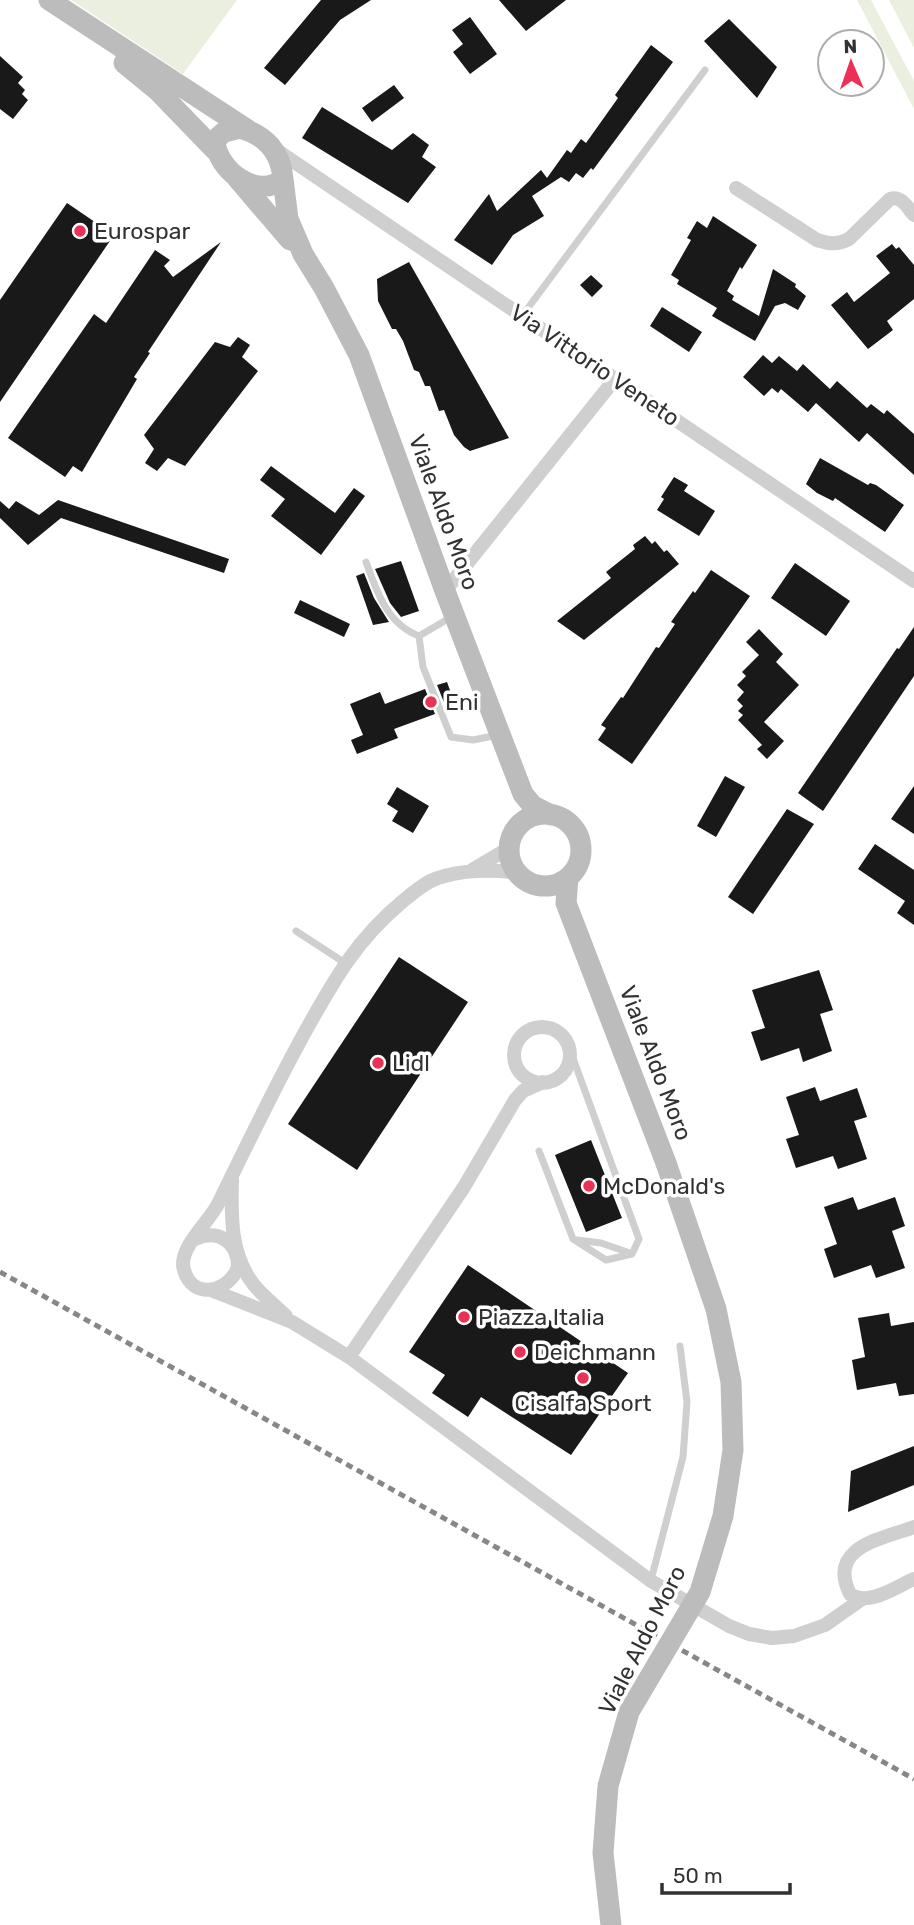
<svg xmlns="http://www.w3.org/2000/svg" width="914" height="1925" font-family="Rubik,sans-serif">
  <rect width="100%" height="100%" fill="#fff"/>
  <path fill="#eaefe0" d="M71,0h166l-54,74z
    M857,0h14l43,81v28z
    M889,0h25v48z"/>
  <path fill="#191919" d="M321,0h50l-31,20 -55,65 -21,-17z
    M499,0h67l-40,31z
    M470,17l27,37 -27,20 -17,-22 10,-8 -11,-14z
    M729,19l48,48 -20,31 -53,-57z
    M651,45l22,17 -80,108 -2,-2 -8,10 -7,-5 -7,9 -8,-5 -29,19 12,20 -31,19 -21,30 -38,-25 35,-46 8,17 44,-41 6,8 20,-28 4,3 10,-14 5,4 32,-45 -3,-3z
    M0,56l23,21 -5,6 7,7 -3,4 6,6 -15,19 -13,-10z
    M394,85l10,13 -32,24 -10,-14z
    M322,107l70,43 21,-17 16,12 -7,12 14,10 -28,36 -106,-65z
    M67,203l47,32 -114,167v-102z
    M713,216l44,29 -15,24 -2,-2 -13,24 7,5 -2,4 27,16 14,-47 23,15 -1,3 11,9 -8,14 -13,-7 -10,3 -20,35 -43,-25 5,-8 -40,-24 2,-4 -8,-5 20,-35 -4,-2 10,-17 10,7z
    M221,242l-73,110 2,1 -16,24 3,2 -55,93 -9,-6 -8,11 -57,-39 86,-124 12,9 49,-73 15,10 -6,6 9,11z
    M892,244l4,5 3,-2 15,18v34l-27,22 6,9 -25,19 -37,-44 16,-13 7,10 36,-29 -14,-17z
    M409,262l100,176 -39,13 -6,-4 -10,-12 -10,-25 -5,1 -9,-25h-5l-6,-14 -5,-2 -11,-29 -7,-12h-4l-14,-28 -1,-22z
    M591,275l12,11 -11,11 -12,-12z
    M662,307l40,25 -13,20 -39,-26z
    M238,337l12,8 -8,12 16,14 -73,95 -17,-8 -11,13 -12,-8 9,-14 -10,-14 71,-93 15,5z
    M763,355l9,8 7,-7 18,15 6,-7 27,25 7,-8 30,27 4,-4 13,10 3,-4 27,24v41l-47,-42 -8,9 -43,-39 -8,9 -27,-23 -3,4 -6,-5 -8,8 -21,-19z
    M820,458l48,27 2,-2 6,2 28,20 -19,27 -50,-34 -2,3 -16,-8 -11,-9z
    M271,466l64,47 19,-25 11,8 -44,59 -50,-39 14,-17 -25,-19z
    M674,477l14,8 -4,6 31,20 -16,25 -42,-26 7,-11 -3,-2z
    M58,500l171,59 -5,14 -163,-55 -33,27 -28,-27v-17l9,8 7,-8 23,14z
    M645,536l7,8 3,-3 9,11 3,-2 12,14 -95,76 -27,-19 54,-43 -5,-6 29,-23 -2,-4z
    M401,561l18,50 -18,6 -11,-14 -15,-34z
    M795,563l55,38 -24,35 -55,-38z
    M711,570l39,26 -118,168 -34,-24 8,-12 -5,-3 20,-28 2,1 33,-51 3,1 16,-24 -4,-2 22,-31 2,2z
    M364,573l10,25 15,24 -16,3 -17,-49z
    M300,600l50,24 -6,13 -50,-24z
    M914,627v49l-91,135 -25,-18 99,-145 2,1z
    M759,629l24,25 -7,8 23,23 -35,37 20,19 -17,18 -10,-10 5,-4 -24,-25 5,-5 -5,-4 5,-5 -6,-6 7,-8 -7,-7 9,-9 -4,-4 17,-17 -13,-13z
    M447,682l9,25 -9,3 -10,-25z
    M425,689l10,25 -41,15 4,9 -41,16 -6,-14 12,-5 -13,-31 30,-12 5,12z
    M725,776l20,11 -29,50 -19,-11z
    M914,786v48l-23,-15z
    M397,787l32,19 -16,27 -21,-12 6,-10 -11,-7z
    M787,809l27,15 -61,90 -25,-17z
    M875,844l39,26v55l-17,-12 8,-12 -47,-32z
    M399,957l69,45 -111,168 -69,-46z
    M819,970l14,40 -13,4 12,37 -29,11 -4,-14 -38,13 -10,-29 14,-4 -13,-38z
    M815,1087l5,14 37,-13 10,29 -13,4 13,38 -29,10 -5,-13 -37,12 -10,-29 13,-4 -13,-38z
    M591,1140l31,78 -36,14 -31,-77z
    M853,1197l5,13 37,-13 10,29 -13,5 13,37 -29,10 -5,-13 -37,13 -10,-29 13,-5 -13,-37z
    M468,1265l160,108 -57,82 -90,-58 -13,20 -36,-24 13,-18 -36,-23z
    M889,1313l2,13 23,-4v72l-15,2 -3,-13 -39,7 -5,-30 13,-3 -7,-39z
    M914,1446v39l-66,27 3,-41z"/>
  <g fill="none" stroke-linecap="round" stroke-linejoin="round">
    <path stroke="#cfcfcf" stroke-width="7" d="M522,316l183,-246
      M366,562c11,30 21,62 53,74
      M453,616l-34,20 4,31 28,70 22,3 25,-5
      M296,931l49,32
      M539,1151l34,88 33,21 26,-6 7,-15 -69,-189
      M577,1240l24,3 29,10
      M651,1580l32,-123 4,-55 -7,-56"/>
    <path stroke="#cfcfcf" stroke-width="14" d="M275,149l639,432
      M736,188l81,52c12,4 21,5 32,-1l41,-40c11,-4 17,8 24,16
      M445,591l170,-212
      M472,870l32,-19 7,-13
      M514 1055a28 28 0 1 1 56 0a28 28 0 1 1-56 0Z
      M232,1179c-1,37 -2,76 22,106 9,11 22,21 32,31
      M195,1239c23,-10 43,2 43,28 -9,25 -45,34 -54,3 -7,-22 26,-48 35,-68 28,-57 55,-114 86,-170 29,-52 51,-92 98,-131 10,-8 22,-19 35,-23 23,-8 55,-9 79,-5
      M211,1290l81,32 57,35 302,224 78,45 20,8 23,4 22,-2 31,-11 37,-26
      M349,1357l115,-170 51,-87 8,-9 20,-9
      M914,1527c-33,12 -87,20 -64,67 18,13 46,-7 64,-15"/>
    <path stroke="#bcbcbc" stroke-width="21" d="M49,0l199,130
      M124,63l33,27 58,60
      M240,128c26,7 41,25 43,51 -26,22 -67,-10 -68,-39l9,-8z
      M237,178l53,62
      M283,179l5,40 15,35 21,34 35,67 86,236 78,203 10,12 18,9
      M509 850a36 36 0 1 1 72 0a36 36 0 1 1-72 0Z
      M568,878l-2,25 100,260"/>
    <path stroke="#878787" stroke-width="5" stroke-dasharray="7 5" stroke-linecap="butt" d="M0,1272l914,507"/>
    <path stroke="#bcbcbc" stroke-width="21" d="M611,1925l-8,-72 5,-67 21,-74 71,-120 23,-76 10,-66 -2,-68 -15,-73 -50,-146"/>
  </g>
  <g fill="#eb3256" stroke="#fff" stroke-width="2.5">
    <circle cx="80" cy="231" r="7"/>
    <circle cx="431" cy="702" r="7"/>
    <circle cx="378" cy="1063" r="7"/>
    <circle cx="589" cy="1186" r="7"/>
    <circle cx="464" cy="1317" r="7"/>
    <circle cx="520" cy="1352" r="7"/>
    <circle cx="583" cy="1378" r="7"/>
  </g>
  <g text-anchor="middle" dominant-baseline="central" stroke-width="7" stroke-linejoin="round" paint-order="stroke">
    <g font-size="23" fill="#323232" stroke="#fff" text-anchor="start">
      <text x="94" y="231">Eurospar</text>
      <text x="445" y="702">Eni</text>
      <text x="392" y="1063">Lidl</text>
      <text x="603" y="1186">McDonald's</text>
      <text x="478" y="1317">Piazza Italia</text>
      <text x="534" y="1352">Deichmann</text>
      <text x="583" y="1403" text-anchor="middle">Cisalfa Sport</text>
    </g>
    <g font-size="23" fill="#323232" stroke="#fff">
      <text transform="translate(595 365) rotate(34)">Via Vittorio Veneto</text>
      <text transform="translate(444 512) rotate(70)">Viale Aldo Moro</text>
      <text transform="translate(656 1063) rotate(69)">Viale Aldo Moro</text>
      <text transform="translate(642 1640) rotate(-63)">Viale Aldo Moro</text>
    </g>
  </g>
  <g transform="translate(851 63) rotate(358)"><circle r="33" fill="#ffffff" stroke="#adadad" stroke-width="2"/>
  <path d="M0-5L12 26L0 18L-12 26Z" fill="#eb3256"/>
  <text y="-10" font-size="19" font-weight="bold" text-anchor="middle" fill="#323232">N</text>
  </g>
  <path d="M662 1883v10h128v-10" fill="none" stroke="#323232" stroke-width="3.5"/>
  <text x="673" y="1883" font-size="21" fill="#323232" stroke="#ffffff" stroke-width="5" paint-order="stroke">50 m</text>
</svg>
